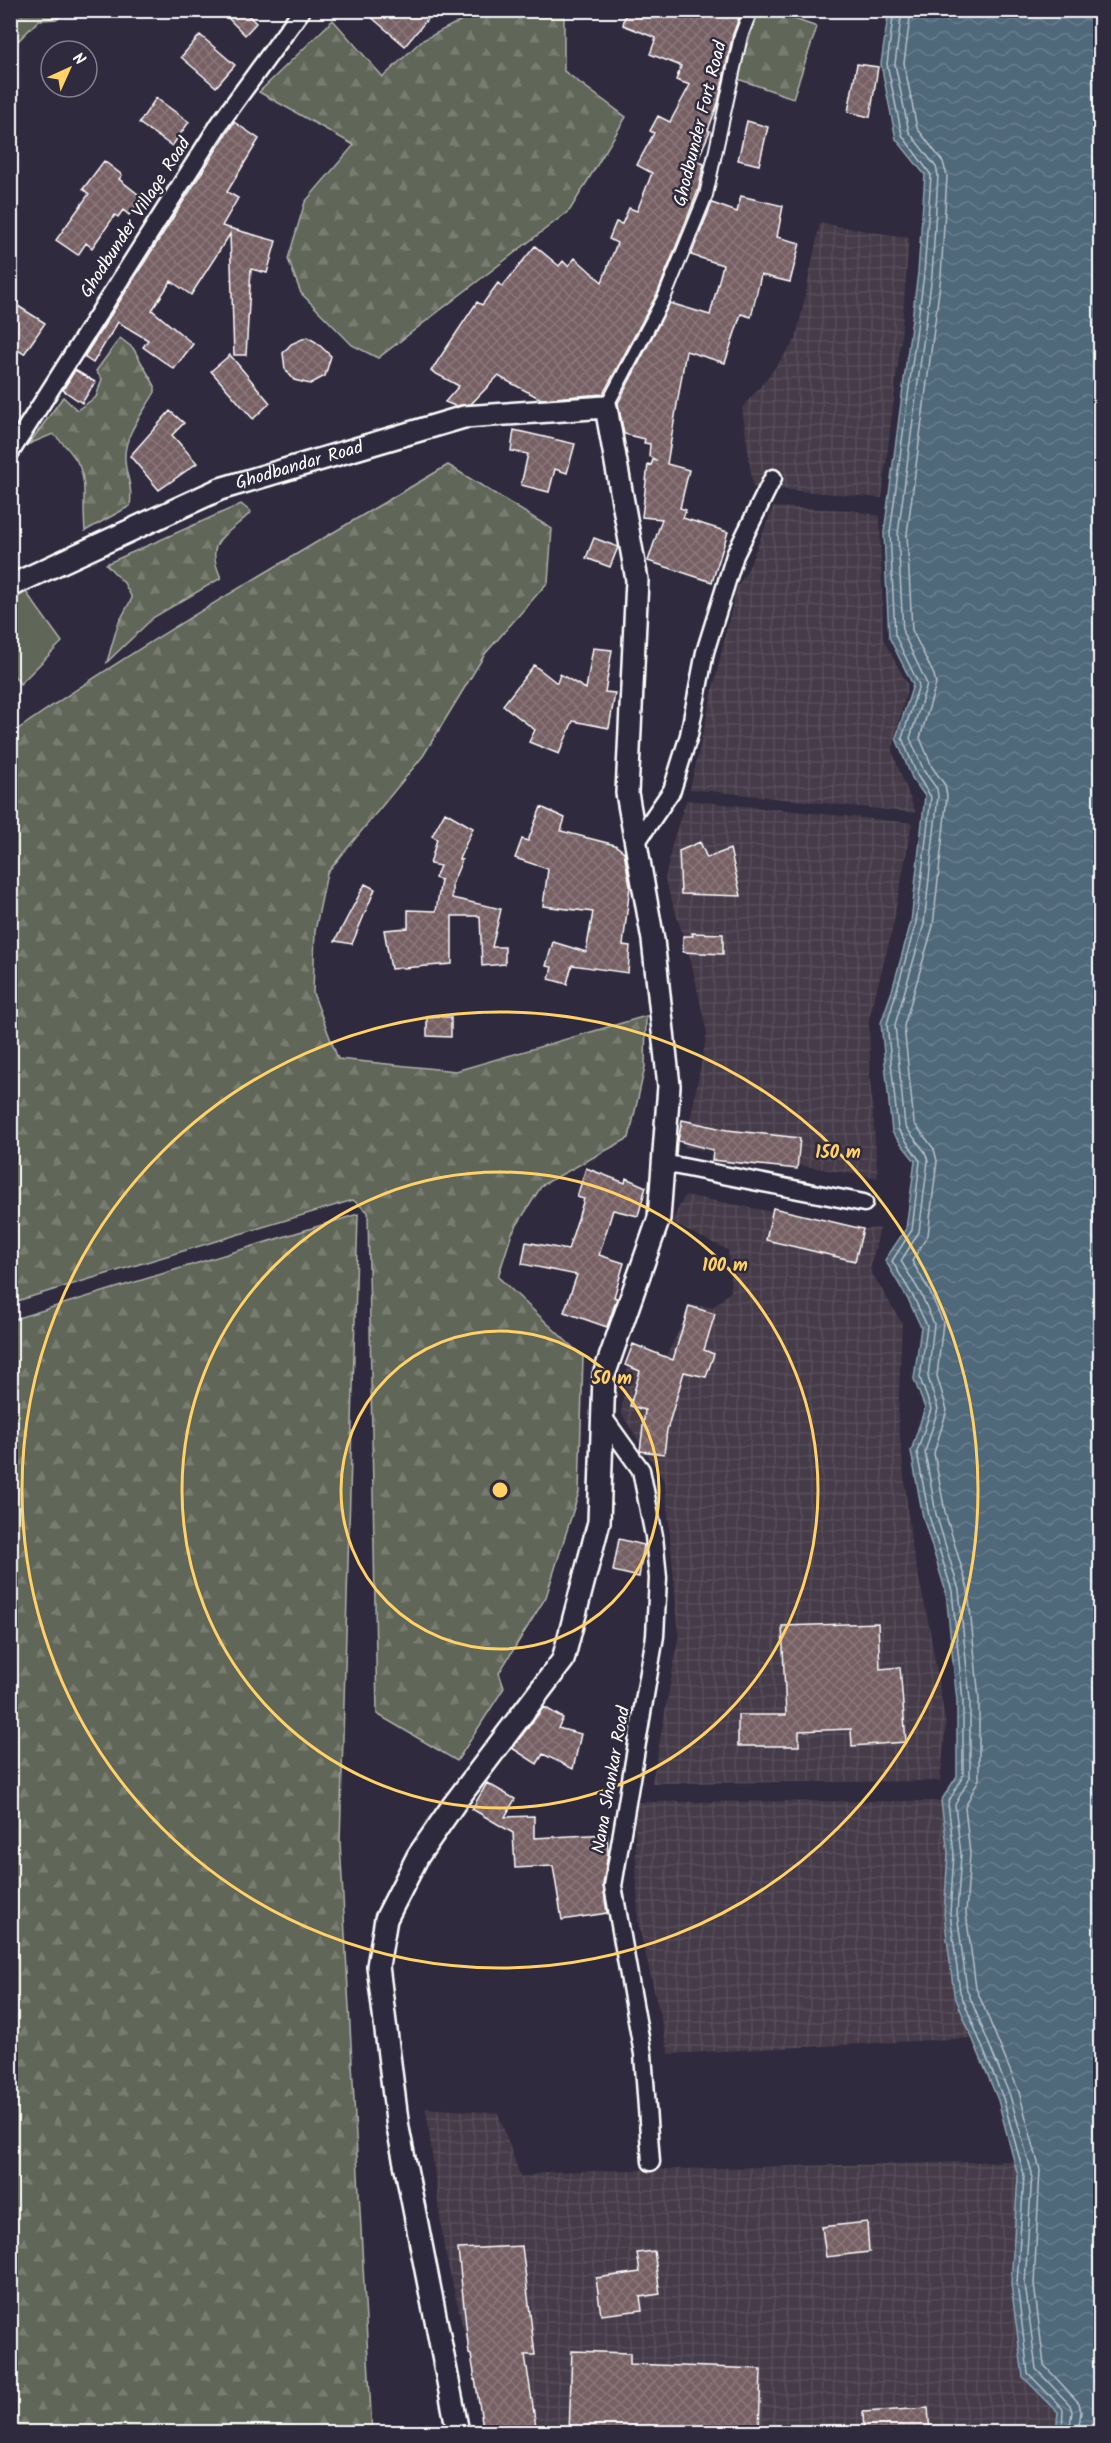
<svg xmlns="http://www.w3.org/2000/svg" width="1111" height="2443" font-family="Kalam,sans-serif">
  <defs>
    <pattern id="industrial-grid" width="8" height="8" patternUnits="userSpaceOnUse" patternTransform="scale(1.5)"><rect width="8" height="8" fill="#443a49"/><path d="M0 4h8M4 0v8" fill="none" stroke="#574e5b"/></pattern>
    <pattern id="forest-firs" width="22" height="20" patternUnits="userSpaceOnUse" patternTransform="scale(1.5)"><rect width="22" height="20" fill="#616658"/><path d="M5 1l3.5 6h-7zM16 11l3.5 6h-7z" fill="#797d71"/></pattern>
    <pattern id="wetland-marsh" width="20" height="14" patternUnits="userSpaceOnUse" patternTransform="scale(1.5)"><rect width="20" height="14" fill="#616658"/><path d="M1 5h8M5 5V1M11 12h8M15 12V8" fill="none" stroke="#797d71"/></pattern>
    <pattern id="water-waves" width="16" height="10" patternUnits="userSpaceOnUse" patternTransform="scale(1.5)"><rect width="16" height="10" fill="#4f677a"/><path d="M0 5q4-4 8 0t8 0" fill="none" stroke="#697e8e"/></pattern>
    <pattern id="building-cross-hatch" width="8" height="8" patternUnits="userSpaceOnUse" patternTransform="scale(1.5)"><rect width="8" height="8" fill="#766064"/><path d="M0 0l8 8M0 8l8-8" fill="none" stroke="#8b787b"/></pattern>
  </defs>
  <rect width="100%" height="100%" fill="#2f2a3d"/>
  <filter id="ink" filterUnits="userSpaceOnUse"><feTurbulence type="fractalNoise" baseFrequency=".0167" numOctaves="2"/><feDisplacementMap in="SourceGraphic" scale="12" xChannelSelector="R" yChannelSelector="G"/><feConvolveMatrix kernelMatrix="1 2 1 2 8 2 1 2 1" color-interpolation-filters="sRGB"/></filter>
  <g filter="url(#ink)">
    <path fill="url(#industrial-grid)" d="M820,223l89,15 -8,101 -19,159 -129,-11 -11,-79 26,-31 28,-38z
      M773,507l78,3 29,6 3,123 25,46 -16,66 24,62 -226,-24 46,-200 12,-20z
      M686,800l226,23 -20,108 -23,88 1,58 8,101 -193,-31 22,-114 -17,-76 -25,-77 7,-36z
      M685,1195l177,34 18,-1 -10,42 32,53 -4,95 13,123 18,84 17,101 -6,55 -288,2 27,-148 -14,-153 -44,-69 6,-44 34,-3 31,-61 21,2 18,-16 -3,-41 -57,-27z
      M941,1801l7,52 -4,61 10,80 18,44 -303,16 -31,-132 -4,-120z
      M426,2108l72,5 23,65 24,-6 469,-11 4,15 5,200 35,36 -2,20h-568l-44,-184z"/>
    <path fill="#616658" stroke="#b0b2ac" stroke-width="1.5" d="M26,592l36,50 -42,42 -9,-13v-69z"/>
    <path fill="url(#forest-firs)" stroke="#b0b2ac" stroke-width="1.5" d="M479,11h85v60l62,46 -56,93 -192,148 -26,-13 -51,-52 -13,-34 17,-57 49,-57 -95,-53 74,-72 50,57 38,-36z
      M759,11h13l45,16 -24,71 -58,-20z
      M120,338l13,10 22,38v6c-11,20 -32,43 -30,68 1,18 8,24 5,46l-45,25c-4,-47 9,-61 -32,-97l-24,10 34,-47 14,13 19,-13 6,-18 -6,-8z
      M448,465l104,64 -4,53 -63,72 -62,102 -96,117 -12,58 -2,62 25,66 118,12 190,-55 -1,51 -16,71 -87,47 -30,48 -14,44 85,80 -4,135 -33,105 -47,76 5,15 -47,73 -80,-47 -9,-502 -15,-12 -343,103 1,-569c140,-98 290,-182 437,-269z
      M241,504l10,8c-25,26 -48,26 -30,66l-67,39 -47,45 11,-38 14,-26 -8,-15 -18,-19z
      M358,1214l-18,628 32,590h-361v-1112z"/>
    <path fill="url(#wetland-marsh)" stroke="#b0b2ac" stroke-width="1.5" d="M11,10h51v1l-4,8 -19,1 -28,28z"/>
    <path fill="url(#water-waves)" stroke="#95a4af" stroke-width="1.5" d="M889,10l211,1v2421h-44l2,-20 -35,-35 -12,-93 7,-108 -20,-76 -44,-106 -10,-80 4,-61 -7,-52 16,-25v-75l-11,-109 -23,-75 -12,-66 14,-43 -11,-29 7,-52 -12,-26 -24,-41 21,-31 9,-68 -23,-29 -11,-109 11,-32 19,-69 14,-126 -13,-18 -16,-40 17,-53 -24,-48 -5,-104 34,-260 7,-98 -29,-36 -15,-75z"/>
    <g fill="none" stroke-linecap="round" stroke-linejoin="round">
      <path stroke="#b9c2ca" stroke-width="1.5" d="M894,10l-7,54 15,71 29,40 -7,99 -34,259 5,102 24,50 -17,53 15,37 14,22 -15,126 -29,101 11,105 22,32 -8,69 -20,31 22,37 13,28 -7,52 11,31 -14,43 12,64 23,75 11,110v75l-15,27 6,51 -4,59 10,79 43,106 21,77 -7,109 11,89 35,36 -1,23
        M902,10l-7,54 14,68 27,35 2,8 -6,100 -34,259 5,99 24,51 -17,54 14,33 13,18 1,7 -14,128 -29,101 10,101 20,26 3,9 -9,71 -18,29 20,33 13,30 -6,53 10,32 -13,43 11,62 23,76 11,110v77l-15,28 6,49 -4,59 10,77 43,106 22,77 -7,111 11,85 34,36 2,7 -3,20
        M911,10l-7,53 13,65 26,34 4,14 -6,100 -34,258 5,96 22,45 2,9 -16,54 12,29 13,18 2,11 -14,130 -29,100 10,97 20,26 3,12 -9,74 -16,26 17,29 14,32 -6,54 10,34 -13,43 11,59 23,77 11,110v80l-14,28 5,47 -4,59 10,75 43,104 21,78 -6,114 10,81 35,38 2,9 -3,20"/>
    </g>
    <path fill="url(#building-cross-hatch)" stroke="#fff" stroke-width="1.5" d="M220,10h23l13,13 -11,12z
      M363,10h72l-30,36z
      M626,10h116l-9,24 -15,69 -10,27 2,1 -13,30 7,3 -6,27 -40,101 -55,102 -62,5 -43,-23 -27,28 -16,2 -10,-4 14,-16 -28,-15 46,-69 5,3 16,-22 4,4 33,-41 24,20 4,-5 5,5 7,-8 27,24 15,-39 -8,-4 7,-17 6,2 7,-16 8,3 15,-38 -15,-8 17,-32 -4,-2 8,-15 12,6 20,-37 -14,-5 5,-14 -31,-12 6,-16 -33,-13z
      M200,35l35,30 -19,22 -35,-30z
      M857,64l21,3 -8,50 -22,-5z
      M156,98l33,24 -17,24 -33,-23z
      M747,121l21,6 -9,38 -21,-5z
      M234,122l25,17 -32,53 11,6 -16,28 54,15 -9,32 -16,-4 -5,86h-12l-4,-121 -39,61 -20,-14 -19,29 41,34 -19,25 -31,-22 5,-7 -30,-18 -25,41 -9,-6z
      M104,161l18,14 -3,4 24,19 -14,17 -6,-5 -5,7 -3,-2 -23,33 -6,-5 -8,12 -22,-15 33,-46 -6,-5z
      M741,196l42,10 -6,31 23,6 -10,39 -29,-7 -10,42 -10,-3 -16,49 -39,-12 -19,113 22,6 -9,38 6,2 -3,8 45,14 -16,50 -64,-21 14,-42 -20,-2 6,-53 3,1 2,-5 4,1 -8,-5 1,-12 -6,-1 1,-4 -21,-5 -6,-31 52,-100 40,12 13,-50 -32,-10 21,-52 25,9z
      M10,301l35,22 -21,31 -14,-9z
      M307,337l9,5 15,14 -6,20 -15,8 -16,-4 -9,-11 -2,-16 8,-9z
      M230,355l40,48 -17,16 -42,-48z
      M75,370l20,12 -13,21 -19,-13z
      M170,411l14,12 -12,12 25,28 -38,27 -29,-34z
      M514,430l61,14 -8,29 -12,-4 -6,23 -28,-7 7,-31 -17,-3z
      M594,538l24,9 -8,20 -24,-9z
      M593,648l19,2 -7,42 10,1 -6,35 -36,-7 -14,33 -30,-12 6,-12 -32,-25 31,-40 23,18 3,-9 26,15z
      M541,807l24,11 -4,13 54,14 9,7 6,34 -7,59 7,1 -2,27 -56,-8 -5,19 -18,-5 3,-12 -6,-1 7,-24 33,10 7,-40 -50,-6 5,-37 -33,-11 7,-19 6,2z
      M445,812l28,16 -14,31 3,1 -10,24v14l49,11 -9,38h13v17l-23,2 -2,-50h-28v48l-61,5 -7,-39 24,-2v-18l28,1 5,-31 -6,-2 5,-12 -10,-2 7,-25 -5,-3z
      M700,842l7,16 23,-9 11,47 -60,-2 -2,-43z
      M365,884l10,5 -23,55 -17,-3z
      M692,933l31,1v20l-40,-2v-16h10z
      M427,1016l24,1v20l-24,-1z
      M682,1120l45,10 73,8 -3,31 -85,-9 1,-10 -35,-9z
      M586,1168l39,15 1,-5 20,9 -8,29 -25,-6 -14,45 25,8 -10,34 3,1 -10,29 -43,-15 13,-37 -55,-11 4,-22 42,8 16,-51 -7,-2z
      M773,1208l90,21 -8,32 -89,-21z
      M689,1306l26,8 -11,36 10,4 -8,23 -22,-5 -17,58 -3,24 -24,-3 5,-41 -15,-4 10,-35 -15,-6 8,-21 40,16z
      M619,1539l25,6 -5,32 -26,-6z
      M878,1623l2,46 20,-2 6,75 -54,4 -1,-17 -52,2v15h-61v-31h48l-4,-89z
      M544,1707l19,11 -5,10 23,6 -8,35 -30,-15 -6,10 -25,-16z
      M487,1783l28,16 -10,18 29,-1v22l73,-4 1,19 -5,32 4,28 -45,7 -9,-54 -38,2 -2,-35 -41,-24z
      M867,2222l2,30 -43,5 -4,-30z
      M522,2246l13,109h-10l12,78h-53l-13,-78 -2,-1 -11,-105z
      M654,2251l6,43 -20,3 2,13 -41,5 -5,-37 44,-6 -3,-19z
      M572,2351l58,2v11l131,5 -2,64h-190z
      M928,2408l2,25h-66l-1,-21z"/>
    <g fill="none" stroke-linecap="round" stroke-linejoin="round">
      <defs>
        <path id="pedestrian" d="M606,407l59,-111 41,-101 35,-159 10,-26"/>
        <path id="minor" d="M10,453l210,-330 82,-113
          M636,843l36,-53 17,-55 16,-83 30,-97 38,-77
          M663,1163l201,40
          M603,1417l38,53 13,66 4,42 -3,58 -42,250 30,168 8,108"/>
        <g id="tertiary">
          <path id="s1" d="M10,586l210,-97 88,-26 156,-46 142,-10 31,173 -10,213 26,147 16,146 -10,132 -55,157 -5,147 -36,138 -109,144 -36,52 -32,63 -8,47 20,162 60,304"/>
        </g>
      </defs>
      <use href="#pedestrian" stroke="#fff" stroke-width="16"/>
      <use href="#minor" stroke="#fff" stroke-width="21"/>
      <use href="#tertiary" stroke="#fff" stroke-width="26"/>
      <use href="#pedestrian" stroke="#2f2a3d" stroke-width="12"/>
      <use href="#minor" stroke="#2f2a3d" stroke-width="16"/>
      <use href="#tertiary" stroke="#2f2a3d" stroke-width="21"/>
    </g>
  </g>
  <g fill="none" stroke="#ffd166" stroke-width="3">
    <circle cx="500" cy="1490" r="159"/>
    <circle cx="500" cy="1490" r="318"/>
    <circle cx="500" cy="1490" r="478"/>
  </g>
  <g text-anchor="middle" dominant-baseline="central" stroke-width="5" stroke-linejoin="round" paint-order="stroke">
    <g font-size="18" fill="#fff" stroke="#2f2a3d">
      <text transform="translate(701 124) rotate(-76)">Ghodbunder Fort Road</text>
      <text transform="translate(136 218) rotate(-57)">Ghodbunder Village Road</text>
      <text stroke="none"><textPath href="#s1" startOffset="314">Ghodbandar Road</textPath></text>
      <text transform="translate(612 1780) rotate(-80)">Nana Shankar Road</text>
    </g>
  </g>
  <circle cx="500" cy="1490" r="9" fill="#ffd166" stroke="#2f2a3d" stroke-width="3"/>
  <g font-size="18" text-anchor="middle" font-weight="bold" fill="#ffd166" stroke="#2f2a3d" stroke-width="5" stroke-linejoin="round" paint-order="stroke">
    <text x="838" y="1158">150 m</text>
    <text x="725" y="1271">100 m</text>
    <text x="612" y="1384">50 m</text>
  </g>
  <rect width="1111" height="2443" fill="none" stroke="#2f2a3d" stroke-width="36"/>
  <rect x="18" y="18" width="1075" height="2407" fill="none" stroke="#fff" stroke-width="2" filter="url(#ink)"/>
  <g transform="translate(69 69) rotate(45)"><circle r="28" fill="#2f2a3d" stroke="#827f8b" stroke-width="1.5"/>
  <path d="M0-4.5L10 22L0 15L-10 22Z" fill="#ffd166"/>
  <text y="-9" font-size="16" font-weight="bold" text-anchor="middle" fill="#ffffff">N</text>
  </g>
</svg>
